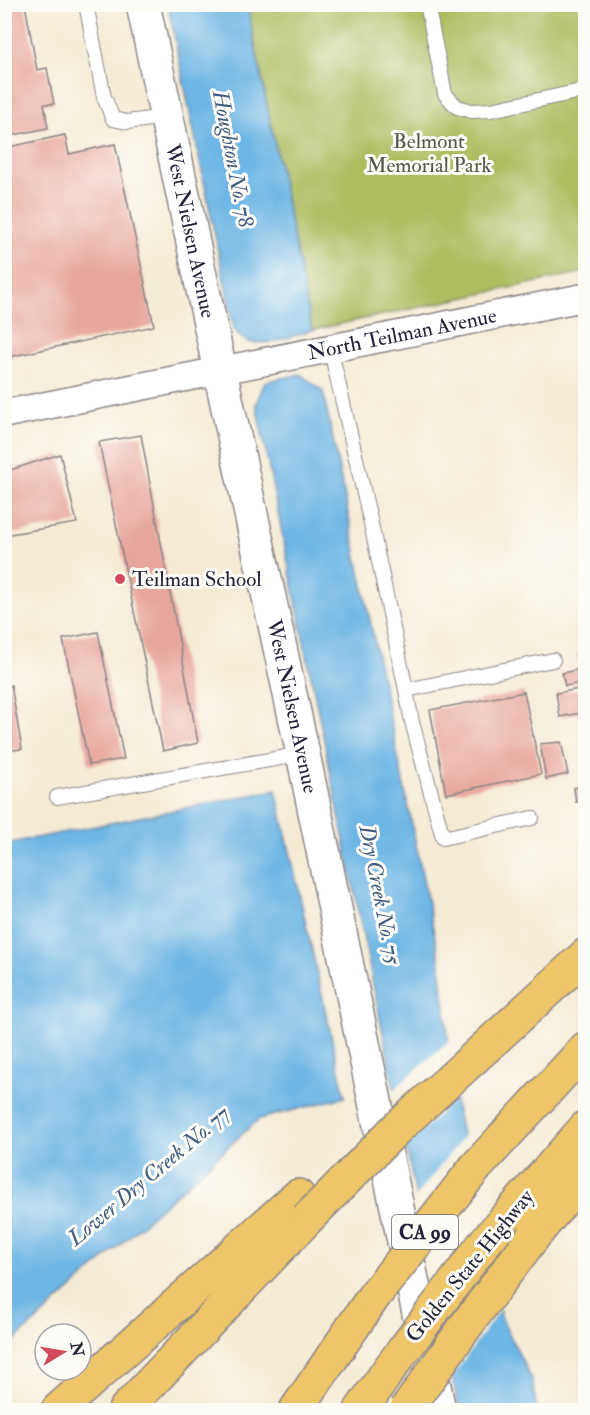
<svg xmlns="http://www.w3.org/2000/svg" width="590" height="1415" font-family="'IM FELL Double Pica',serif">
  <rect width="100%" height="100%" fill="#fdfcf7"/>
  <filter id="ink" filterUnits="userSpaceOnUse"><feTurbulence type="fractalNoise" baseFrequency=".0167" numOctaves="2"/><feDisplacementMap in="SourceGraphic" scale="12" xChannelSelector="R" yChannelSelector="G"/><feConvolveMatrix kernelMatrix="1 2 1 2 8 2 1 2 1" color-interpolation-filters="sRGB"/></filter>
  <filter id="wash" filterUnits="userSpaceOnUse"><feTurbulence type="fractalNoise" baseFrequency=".008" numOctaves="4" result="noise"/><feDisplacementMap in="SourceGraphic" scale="24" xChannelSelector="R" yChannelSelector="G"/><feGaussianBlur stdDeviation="1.35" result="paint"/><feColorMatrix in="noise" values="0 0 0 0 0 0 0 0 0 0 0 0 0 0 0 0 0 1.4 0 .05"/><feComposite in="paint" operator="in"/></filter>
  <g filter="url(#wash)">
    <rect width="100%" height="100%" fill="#f5ebd5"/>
    <path fill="#aebd60" stroke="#68704e" stroke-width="1.5" d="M247,5h338v267l-273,58z"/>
    <path fill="#6db6e5" stroke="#486c90" stroke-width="1.5" d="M168,5h79l65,325c-17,6 -51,19 -67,10 -4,-2 -8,-7 -11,-11z
      M300,374l23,17 116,566 17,149 46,214 30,60 5,30h-78l-203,-1006 9,-22z
      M276,790l69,307 -86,22 -254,230v-505z"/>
    <path fill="#f5ebd5" d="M451,1039l7,56 -55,55 -12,-58z
      M465,1135l37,171 -52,74 -37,-180z"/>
    <g id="blocks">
      <path fill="#e8a79e" d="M4,4h21l12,66 10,-2 7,36h-10l4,24 -44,9z
        M65,135l4,19 46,-10 39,182 -150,32v-210z
        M141,435l57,308 -35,8 -64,-309z
        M60,454l17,69 -73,12v-63z
        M98,632l26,127 -35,6 -26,-126z
        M586,651v8l-7,2 -2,-8z
        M586,668v14l-21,4 -3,-13z
        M11,685l11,64 -18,2v-64z
        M586,688v24l-26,5 -4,-24z
        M524,692l17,82 -95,20 -16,-84z
        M561,742l7,32 -22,5 -6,-35z
        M586,785v15l-10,2 -2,-14z"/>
    </g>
  </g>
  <g filter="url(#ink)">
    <use href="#blocks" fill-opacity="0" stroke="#8c8688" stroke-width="1.5"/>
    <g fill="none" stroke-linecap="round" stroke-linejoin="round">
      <defs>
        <path id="service" d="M86,4l18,93 9,22 14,3 39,-5
          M427,4l18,90 12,13 15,4 19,-1 95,-20
          M330,347l40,172 36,171 147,-30
          M406,690l6,32 31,116 89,-20
          M57,797l246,-43"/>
        <g id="minor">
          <path id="s1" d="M4,414l582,-117"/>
        </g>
        <g id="tertiary">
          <path id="s2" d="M143,4l77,367 83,383 136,656"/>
        </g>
        <path id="motorway" d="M487,1046l99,-91
          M476,1167l110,-119
          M533,1237l53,-64
          M486,1241l100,-114
          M58,1410l240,-214
          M125,1410l182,-191
          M296,1410l78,-114
          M361,1410l29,-42"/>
      </defs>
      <use href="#service" stroke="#8c8688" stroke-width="16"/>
      <use href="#minor" stroke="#8c8688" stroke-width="30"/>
      <use href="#tertiary" stroke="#8c8688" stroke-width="36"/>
      <use href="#motorway" stroke="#8c8688" stroke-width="36"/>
      <use href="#service" stroke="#fff" stroke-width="14"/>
      <use href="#minor" stroke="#fff" stroke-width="27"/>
      <use href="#tertiary" stroke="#fff" stroke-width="33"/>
      <use href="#motorway" stroke="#eec569" stroke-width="33"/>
      <defs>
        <path id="motorway-bridge" d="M307,1219l87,-88 93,-85
          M374,1296l102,-129
          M390,1368l96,-127
          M406,1410l59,-83 68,-90"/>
      </defs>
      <use href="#motorway-bridge" stroke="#8c8688" stroke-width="36" stroke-linecap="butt"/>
      <use href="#motorway-bridge" stroke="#eec569" stroke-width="33"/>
    </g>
  </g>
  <circle fill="#d1495b" stroke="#fdfcf7" stroke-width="2" cx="120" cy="579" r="6"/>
  <g text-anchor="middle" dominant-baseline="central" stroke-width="6" stroke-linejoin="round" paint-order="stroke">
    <rect fill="#fdfcf7" stroke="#646373" stroke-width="1.5" x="392" y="1215" width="66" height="34" rx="4.5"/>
    <g font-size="20" font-weight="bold" fill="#22223b">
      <text x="425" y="1232">CA 99</text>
    </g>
    <g font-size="21" fill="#535848" stroke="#fdfcf7">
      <text x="429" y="141">Belmont<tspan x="429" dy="24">Memorial Park</tspan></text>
    </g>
    <g font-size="21" fill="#22223b" stroke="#fdfcf7">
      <text stroke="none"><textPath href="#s2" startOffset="232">West Nielsen Avenue</textPath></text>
      <text stroke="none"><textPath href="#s1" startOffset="406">North Teilman Avenue</textPath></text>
      <text stroke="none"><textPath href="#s2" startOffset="718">West Nielsen Avenue</textPath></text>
      <text transform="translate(470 1266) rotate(-51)">Golden State Highway</text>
    </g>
    <g font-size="21" fill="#22223b" stroke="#fdfcf7" text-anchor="start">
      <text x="132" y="579">Teilman School</text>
    </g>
    <g font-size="22" font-style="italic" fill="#405d7f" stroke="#fdfcf7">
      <text transform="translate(233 159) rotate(79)">Houghton No. 78</text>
      <text transform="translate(380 895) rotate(79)">Dry Creek No. 75</text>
      <text transform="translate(149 1176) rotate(-40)">Lower Dry Creek No. 77</text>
    </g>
  </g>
  <rect width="590" height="1415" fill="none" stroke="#fdfcf7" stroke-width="24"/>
  <g transform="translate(63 1352) rotate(79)"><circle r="28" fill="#fdfcf7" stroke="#a5a5ac" stroke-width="1.5"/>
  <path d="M0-4.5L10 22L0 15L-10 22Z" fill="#d1495b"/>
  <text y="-9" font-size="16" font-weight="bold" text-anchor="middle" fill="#22223b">N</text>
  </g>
</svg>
